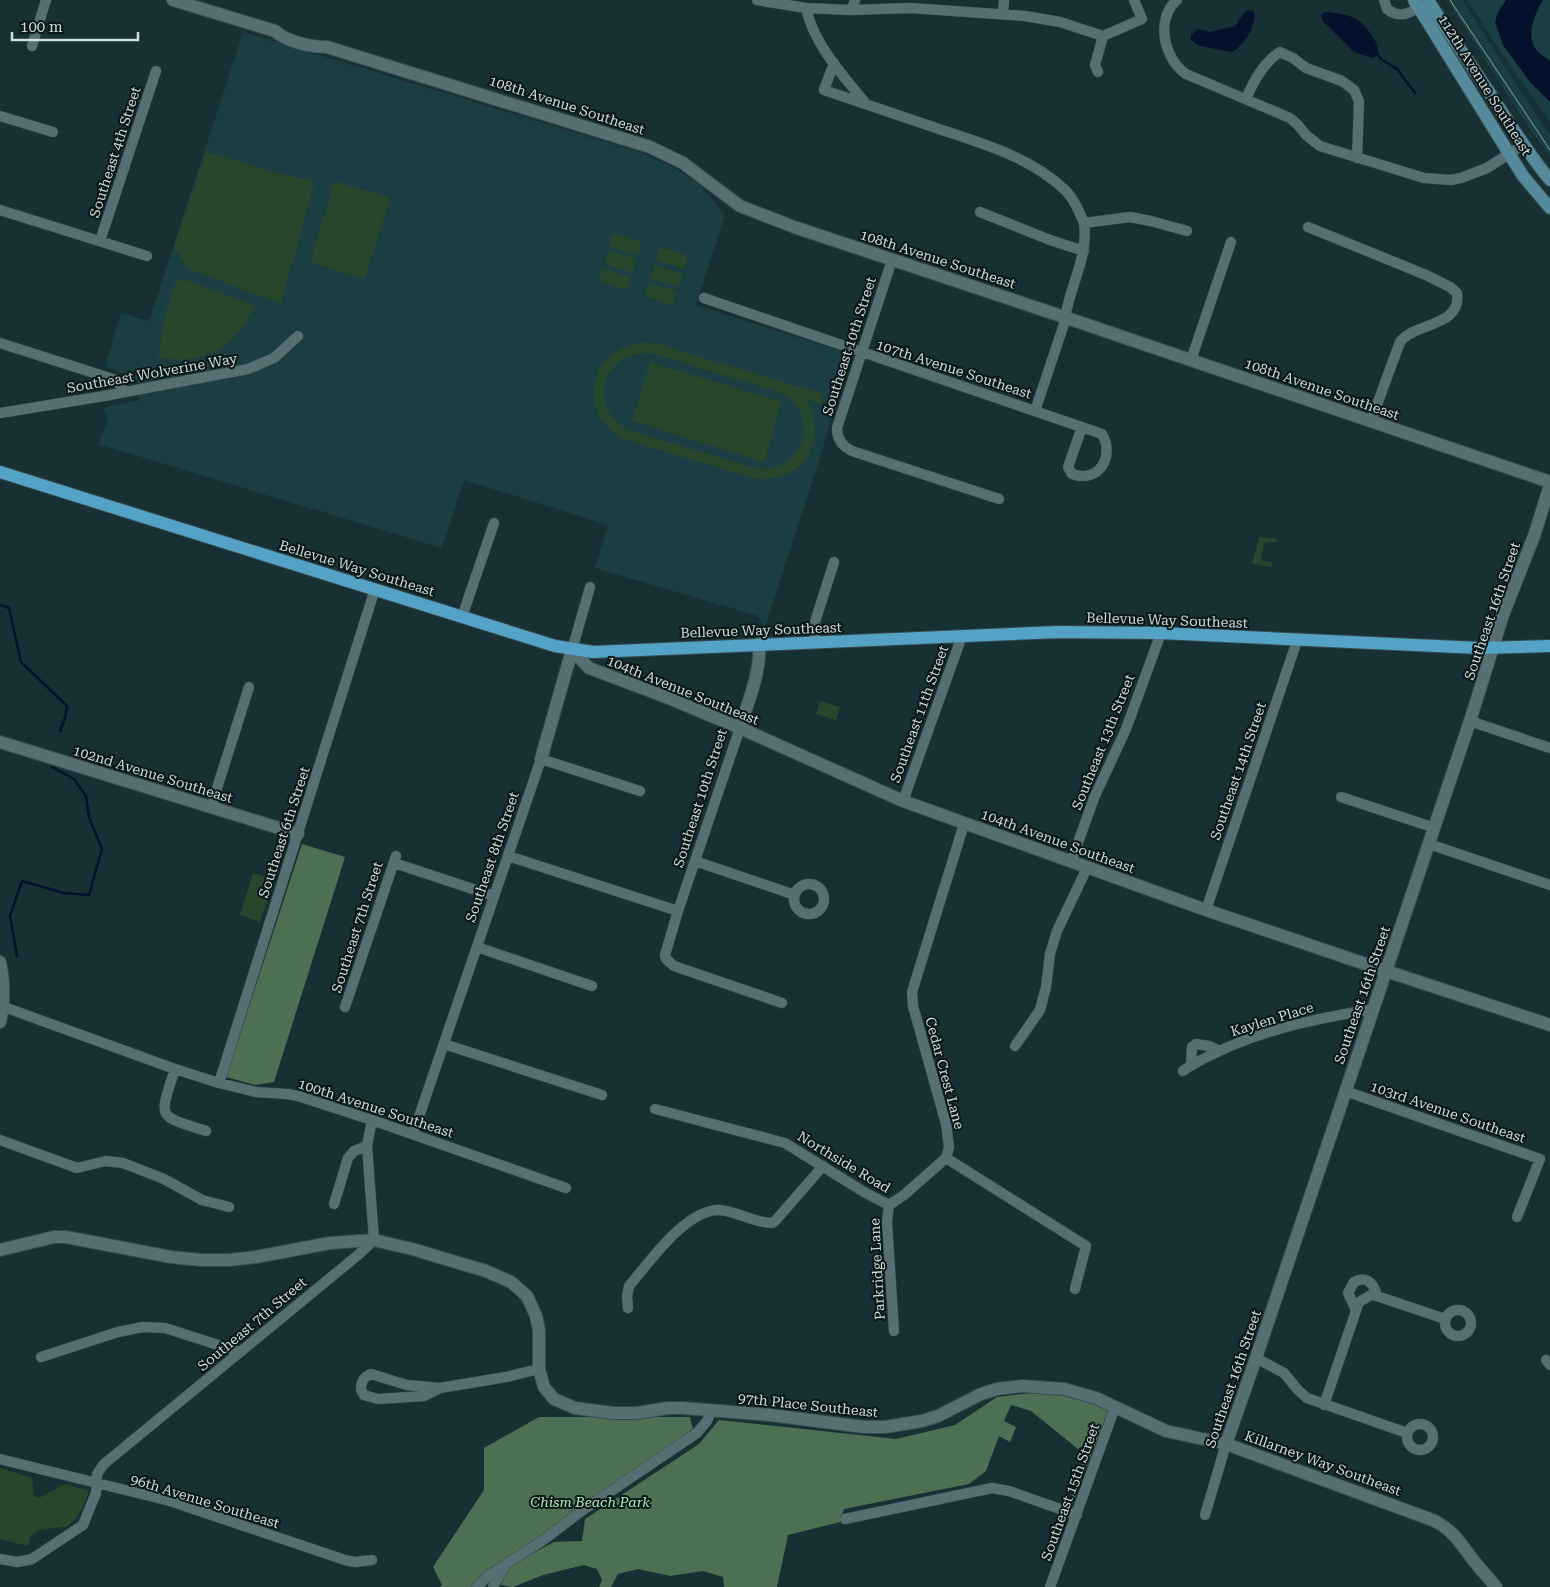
<svg xmlns="http://www.w3.org/2000/svg" width="1550" height="1587" font-family="'Roboto Serif',serif">
  <rect width="100%" height="100%" fill="#173033"/>
  <path fill="#1b3e42" d="M1447,0h15l2,3 86,133v20l-22,-30z
    M1467,0h83v122l-43,-61z
    M243,32l400,121 35,17 23,16 24,29 -29,90 154,49 -30,104 -55,169 -7,-11 -163,-48 13,-43 -144,-45 -22,68 -344,-104 10,-24 -5,-12 36,-8 -1,-19 -33,-15 16,-53 28,8z"/>
  <path fill="#27462c" fill-rule="evenodd" d="M206,152l59,17 1,2 46,9 2,5 -33,119 -94,-36 -13,-22z
    M334,181l56,17 -25,81 -55,-17z
    M613,233l29,9 -4,13 -29,-9z
    M660,247l28,9 -4,13 -28,-9z
    M608,250l29,9 -5,14 -28,-9z
    M655,265l28,9 -4,13 -29,-9z
    M602,268l29,9 -4,13 -29,-9z
    M180,278l75,27c-19,43 -51,62 -97,52l7,-43 11,-33z
    M649,283l28,8 -4,14 -28,-9z
    M643,342l15,2 166,50 -3,10 -14,-4c22,40 -4,82 -49,79l-129,-38c-54,-20 -44,-93 14,-99zM643,353l12,1 121,37c46,17 32,80 -17,78l-127,-38c-43,-17 -35,-73 11,-78z
    M650,362l132,40 -18,60 -132,-41z
    M1259,537l17,2v3h-8l-4,2 -3,14 2,3 9,1v5l-20,-3z
    M820,701l20,6 -4,13 -20,-6z
    M253,873l22,7 -15,42 -20,-7z
    M0,1468l32,10 2,18 5,2 26,-14 24,7 -6,16 -6,10 -9,9 -27,4 -11,6 -2,10 -28,-7z"/>
  <path fill="#4d6f53" d="M302,844l43,13 -71,225 -19,3 -29,-8z
    M1065,1389l44,19 -36,95 -3,-2 19,-59 -11,7 -47,-38 -20,-6 -7,16 12,6 -6,15 -11,-6 -13,35 -17,13 -125,25 -4,13 -52,13 -11,52h-53l-1,-10 -20,-6 -33,5 -32,-7 -20,5 -7,13h-12l3,-7 -5,-11 -13,-4 -41,10 -30,12 -12,-2 6,-18 47,-25 28,-1 3,-22 114,-75 20,-24 177,19 59,-14 42,-28z
    M539,1417h151l3,12 -211,149 -7,9h-35l2,-2 -9,-18 51,-77v-42z"/>
  <path fill="#04102c" d="M1506,0h37c-8,13 -17,34 -8,48 3,5 10,9 15,13v41l-20,-20 -27,-37 -8,-23 3,-10z
    M1248,10l6,2c2,15 -10,33 -22,40l-32,-6 -9,-6v-5l7,-6 12,3 25,-6 9,-13z
    M1324,12c9,0 23,2 32,7 9,5 25,25 22,36l-6,3 -18,-6 -31,-31 -2,-5z"/>
  <g fill="none" stroke-linecap="round" stroke-linejoin="round">
    <path stroke="#04102c" stroke-width="2.5" d="M1378,55l3,4 16,10 18,24
      M0,605l9,3 12,54 46,44 -2,12 -5,13
      M17,956l-7,-40 12,-35 42,12 25,2 13,-46 -13,-32 -3,-21 -12,-17 -22,-12"/>
    <defs>
      <path id="minor" d="M757,0l49,8c8,37 37,67 60,96
        M1177,0c-22,19 -13,59 9,74l104,44 8,7 8,10 14,11 104,32 27,2 10,-2 26,-10 36,-23
        M1384,0l3,9c10,8 22,7 31,-3
        M806,8l45,2 59,-2 115,8 35,6 43,14
        M851,10l4,-10
        M1003,14l1,-14
        M32,46l14,-46
        M834,63l-10,27c39,13 77,26 115,39 45,15 91,28 126,61 9,9 14,21 19,33l46,-6 21,4 36,10
        M1098,72l-3,-7 8,-29 39,-17 -8,-19
        M1246,99c7,-17 18,-37 34,-47l13,6 13,10 36,13 12,9 5,11 -2,57
        M0,116l53,16
        M0,210l147,46
        M980,212l70,28 34,11
        M1308,227l118,48 24,12 7,6c5,34 -42,29 -57,49l-29,79
        M100,241l56,-170
        M892,260l-55,168c0,12 7,20 18,24l144,47
        M704,298c132,46 265,90 398,136 13,22 -3,50 -30,40l-4,-7 14,-40
        M0,343l116,37 9,12
        M1191,360l40,-118
        M1035,411l29,-87c4,-35 25,-66 20,-101
        M0,413l104,-17 144,-27 26,-11 24,-22
        M462,617l32,-94
        M815,643v-21l19,-60
        M572,650l18,-63
        M1470,721l80,27
        M740,728l-62,183 -13,44 1,4 8,7 108,37
        M1341,797l94,31
        M903,801l59,-165
        M211,807l38,-120
        M964,824l-52,168 1,14 33,118 3,23 -3,11 140,88 -11,43
        M1429,844l121,41
        M508,856l170,55
        M695,861l100,34
        M1071,862l23,-64 32,-69 35,-96
        M394,863l100,33
        M794 899a15 15 0 1 1 30 0a15 15 0 1 1-30 0Z
        M1206,910l91,-269
        M477,947l115,39
        M4,1007l171,62 44,14 37,9 31,2 11,2 74,24 194,68
        M345,1007l51,-151
        M444,1044l158,51
        M1015,1046l25,-36 6,-23 4,-33 7,-23 30,-63
        M1191,1065l1,-18 4,-3 13,2 10,5
        M175,1069c-16,50 -19,46 31,62
        M1183,1071c9,-7 20,-12 30,-17 51,-25 106,-36 161,-45
        M219,1083l156,-494
        M1345,1091l195,68 -23,58
        M655,1109l130,34 79,49 25,13
        M413,1134l128,-375 99,32
        M0,1140l77,28 29,-7 17,2 41,16 38,21 27,7
        M334,1204l14,-46 6,-7 13,-5
        M889,1205l-2,17 7,109
        M889,1205l15,-10 42,-37
        M628,1308l-1,-12 2,-10c20,-23 56,-76 90,-76 18,1 35,13 53,13l4,-3 47,-54
        M1445 1323a13 13 0 1 1 26 0a13 13 0 1 1-26 0Z
        M1356,1310l-8,-17 6,-11c13,-7 20,2 23,14
        M41,1357l77,-25 25,-5 22,1 75,24
        M1256,1358l28,15 14,17 9,8 100,35
        M1546,1360l4,5
        M440,1388l-16,8 -46,3 -14,-4 -3,-5c0,-8 2,-13 10,-16l36,11 33,3 66,-11 33,-8
        M1324,1405l35,-103 12,-7 6,1 68,23
        M1407 1437a13 13 0 1 1 26 0a13 13 0 1 1-26 0Z
        M0,1459l170,42 175,59 10,2 17,-2
        M1205,1515l21,-71
        M845,1519l147,-31 17,3 68,24
        M0,1559l17,3 15,-3 51,-34 13,-32 1,-19 7,-10 254,-209 16,-15 -7,-94 5,-26
        M477,1587l12,-12 15,-9
        M493,1587l13,-23 36,-23 41,-31 114,-77 10,-12 4,-10
        M1050,1587l65,-180"/>
      <path id="tertiary" d="M173,0l102,31c12,11 36,16 52,16l323,100 33,16 57,43 54,21 270,90 486,165
        M572,650l17,18 82,31 69,29 163,73 303,109 180,61 164,54
        M740,728c8,-27 21,-55 19,-84
        M0,742l298,92
        M541,759l31,-109
        M0,962c4,20 5,40 0,60
        M0,1250l54,-13h12l105,20 30,3h28l27,-3 74,-14 44,-3 38,9 74,22 25,11 16,14 9,20 3,14v39l5,18 10,12 21,9 38,5h24l31,-5h15l87,7 94,12h21l37,-6 16,-5 43,-22 16,-5 25,-3 42,3 32,9 70,33 60,13 209,77c18,10 24,20 36,36 7,10 17,20 25,30
        M1226,1444l30,-86 214,-637 33,-106 31,-79 16,-51"/>
      <path id="secondary" d="M1414,0l109,176 27,32
        M1428,0c18,29 38,57 57,86 21,31 40,64 65,94"/>
      <path id="primary" d="M0,472l555,174 38,6 465,-20 103,1 318,15 71,-2"/>
    </defs>
    <use href="#minor" stroke="#374b4e" stroke-width="11"/>
    <use href="#tertiary" stroke="#374b4e" stroke-width="14"/>
    <use href="#secondary" stroke="#374b4e" stroke-width="14"/>
    <use href="#primary" stroke="#374b4e" stroke-width="14"/>
    <use href="#minor" stroke="#556f72" stroke-width="10"/>
    <use href="#tertiary" stroke="#556f72" stroke-width="12"/>
    <use href="#secondary" stroke="#55899c" stroke-width="12"/>
    <use href="#primary" stroke="#54a3c7" stroke-width="12"/>
    <path stroke="#8ea0a2" stroke-width="1" d="M1450,0l100,150"/>
  </g>
  <g text-anchor="middle" dominant-baseline="central" stroke-width="4" stroke-linejoin="round" paint-order="stroke">
    <g font-size="14" fill="#cfdddf" stroke="#0b1617">
      <text transform="translate(1485 85) rotate(58)">112th Avenue Southeast</text>
      <text transform="translate(567 105) rotate(18)">108th Avenue Southeast</text>
      <text transform="translate(115 152) rotate(-72)">Southeast 4th Street</text>
      <text transform="translate(938 259) rotate(18)">108th Avenue Southeast</text>
      <text transform="translate(849 346) rotate(-72)">Southeast 10th Street</text>
      <text transform="translate(954 369) rotate(18)">107th Avenue Southeast</text>
      <text transform="translate(152 373) rotate(-10)">Southeast Wolverine Way</text>
      <text transform="translate(1322 389) rotate(19)">108th Avenue Southeast</text>
      <text transform="translate(357 568) rotate(17)">Bellevue Way Southeast</text>
      <text transform="translate(1492 611) rotate(-71)">Southeast 16th Street</text>
      <text transform="translate(1167 620) rotate(2)">Bellevue Way Southeast</text>
      <text transform="translate(761 630) rotate(-2)">Bellevue Way Southeast</text>
      <text transform="translate(683 690) rotate(22)">104th Avenue Southeast</text>
      <text transform="translate(919 714) rotate(-70)">Southeast 11th Street</text>
      <text transform="translate(1103 742) rotate(-68)">Southeast 13th Street</text>
      <text transform="translate(1238 771) rotate(-71)">Southeast 14th Street</text>
      <text transform="translate(153 774) rotate(17)">102nd Avenue Southeast</text>
      <text transform="translate(700 798) rotate(-72)">Southeast 10th Street</text>
      <text transform="translate(284 832) rotate(-72)">Southeast 6th Street</text>
      <text transform="translate(1058 841) rotate(20)">104th Avenue Southeast</text>
      <text transform="translate(492 857) rotate(-71)">Southeast 8th Street</text>
      <text transform="translate(357 927) rotate(-72)">Southeast 7th Street</text>
      <text transform="translate(1362 995) rotate(-71)">Southeast 16th Street</text>
      <text transform="translate(1272 1019) rotate(-17)">Kaylen Place</text>
      <text transform="translate(945 1073) rotate(75)">Cedar Crest Lane</text>
      <text transform="translate(376 1108) rotate(18)">100th Avenue Southeast</text>
      <text transform="translate(1448 1112) rotate(19)">103rd Avenue Southeast</text>
      <text transform="translate(844 1162) rotate(31)">Northside Road</text>
      <text transform="translate(877 1269) rotate(-93)">Parkridge Lane</text>
      <text transform="translate(252 1324) rotate(-40)">Southeast 7th Street</text>
      <text transform="translate(1233 1379) rotate(-71)">Southeast 16th Street</text>
      <text transform="translate(808 1405) rotate(6)">97th Place Southeast</text>
      <text transform="translate(1323 1463) rotate(20)">Killarney Way Southeast</text>
      <text transform="translate(1070 1492) rotate(-70)">Southeast 15th Street</text>
      <text transform="translate(205 1501) rotate(17)">96th Avenue Southeast</text>
    </g>
    <g font-size="14" font-style="italic" fill="#b1eab9" stroke="#0b1617">
      <text x="590" y="1502">Chism Beach Park</text>
    </g>
  </g>
  <path d="M12 32v8h126v-8" fill="none" stroke="#cfdddf" stroke-width="2.5"/>
  <text x="20" y="32" font-size="15" fill="#cfdddf" stroke="#0b1617" stroke-width="4" paint-order="stroke">100 m</text>
</svg>
